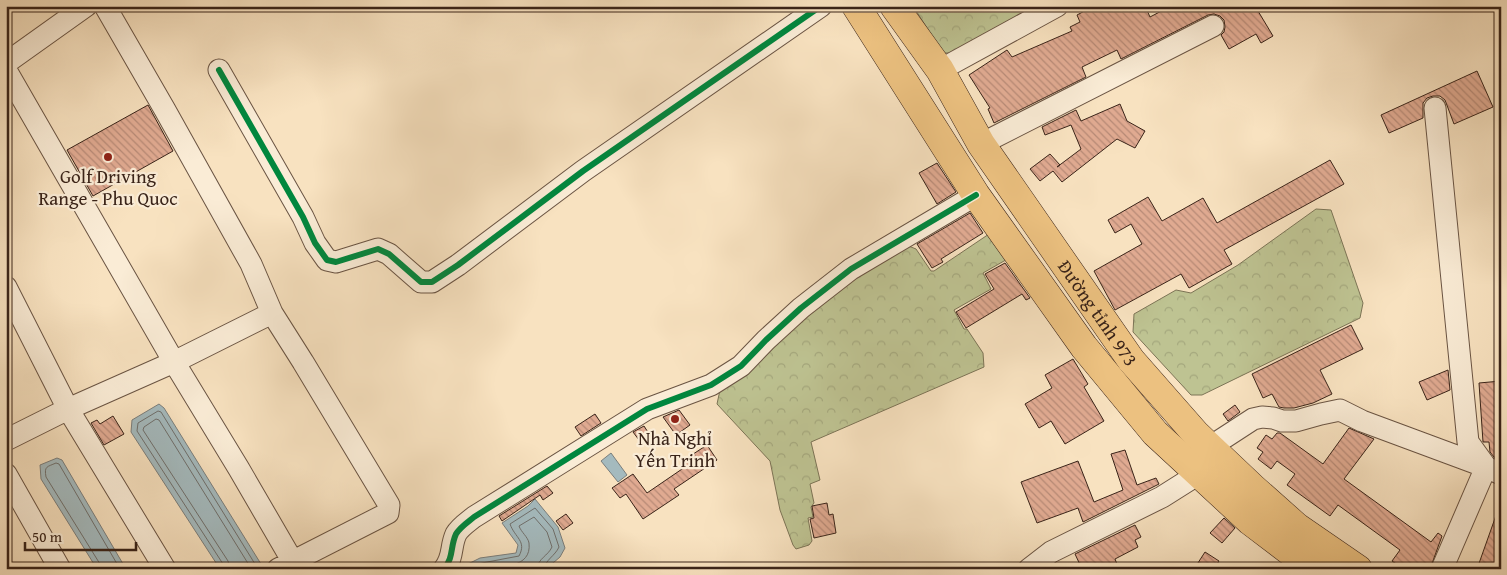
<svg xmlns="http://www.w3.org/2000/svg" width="1507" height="575" font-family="'Gentium Book Plus',serif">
  <defs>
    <pattern id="forest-crowns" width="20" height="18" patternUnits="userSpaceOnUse" patternTransform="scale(1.25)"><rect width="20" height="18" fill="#bec392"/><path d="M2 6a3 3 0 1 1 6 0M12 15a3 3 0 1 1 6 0" fill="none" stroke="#a4a77d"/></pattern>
    <pattern id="building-back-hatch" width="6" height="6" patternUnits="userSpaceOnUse" patternTransform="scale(1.25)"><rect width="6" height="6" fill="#e0aa91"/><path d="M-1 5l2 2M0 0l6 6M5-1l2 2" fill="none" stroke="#b78a76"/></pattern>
  </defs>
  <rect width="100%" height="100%" fill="#f8e2c0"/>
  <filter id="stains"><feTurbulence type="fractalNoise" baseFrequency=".004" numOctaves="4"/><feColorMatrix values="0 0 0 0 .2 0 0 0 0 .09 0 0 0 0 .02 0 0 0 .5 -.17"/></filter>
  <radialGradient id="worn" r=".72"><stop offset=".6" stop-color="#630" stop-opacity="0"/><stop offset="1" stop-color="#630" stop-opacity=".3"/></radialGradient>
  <path fill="url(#forest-crowns)" stroke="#7c7456" d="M913,6h130l-86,47h-14z
    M1316,209l15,1 32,93 -3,15 -158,77h-11l-58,-63 1,-18 42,-24 15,3 47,-28z
    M992,232l19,25 -28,16 8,16 -37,21 10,19h3l16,24 1,14 -173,75 9,38 -10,4 4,19 -3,4 2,10 -5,1 4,23 -3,4 -13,4 -3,-4 -13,-35 -10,-49 -53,-57 3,-14 126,-106 60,-39 10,4 15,22h3z"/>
  <path fill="#a4babe" stroke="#7a7e7c" d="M159,404l5,4 97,156 -1,5h-40l-89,-137 1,-12z
    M611,453l16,22 -9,7 -17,-21z
    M57,458l5,2 64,109h-29l-56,-90 -1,-14z
    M535,499l23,28 7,21 -5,9 -14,12h-88l22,-11 36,-5 2,-8 -16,-22 26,-17z"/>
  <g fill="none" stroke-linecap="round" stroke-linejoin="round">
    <path stroke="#6f6f6c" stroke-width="1" d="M101,569l-1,-5 -54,-87c-2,-11 1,-10 10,-14l3,1 61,105
      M224,569l-1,-5 -86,-133 1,-8 20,-12 3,1 94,152v5
      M230,569l-2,-8 -85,-131 1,-3 12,-8 3,1 90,145v4
      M470,569l12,-6 37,-7c8,-15 -4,-18 -9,-32l25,-16 18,21 6,18c-4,9 -14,13 -15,22
      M483,569c17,-3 49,0 46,-26 -1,-6 -8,-11 -10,-17l15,-9 13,15 5,15c-4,9 -14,11 -15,22"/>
  </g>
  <path fill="url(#building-back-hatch)" stroke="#3a2419" d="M1094,6h51l5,11 21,-11h84l18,30 -12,7 -5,-9 -27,15 -8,-14 3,-3 1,-5 -1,-7 -4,-4 -6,-2 -6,1 -87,44 -4,-9 -35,17 4,10 -92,46 -6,-14 2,-1 -21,-33 38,-25 5,7 60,-26 -2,-4 10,-5 -3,-7z
    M1477,71l16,36 -39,17 -9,-24 -5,-4h-7l-6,2 -4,5v15l-34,15 -8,-18z
    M1120,104l7,17 18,10 -10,17 -18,-9 -55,43 -9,-11 -13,10 -10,-12 20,-15 10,11 -3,2 24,-18 -10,-24 -26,10 -3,-8 34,-17 5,11z
    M148,105l25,46 -80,45 -26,-46z
    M1330,160l14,24 -120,66 8,14 -43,24 -8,-14 -66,36 -21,-39 48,-27 -11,-20 -16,9 -7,-13 40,-23 14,24 41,-23 14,25z
    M937,163l19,29 -19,12 -18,-31z
    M970,213l13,20 -42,26 2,3 -11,6 -15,-24z
    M1005,263l25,35 -4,2 -4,-6 -56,34 -10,-16 38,-23 -9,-15z
    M1351,325l12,24 -43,21 12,24 -19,9 -19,5h-10l-5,-1 -7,-13 -9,4 -11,-24z
    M1073,359l15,25 -4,3 20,34 -39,23 -14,-23 -12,7 -14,-24 27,-16 -7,-13z
    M1448,370l2,20 -23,10 -8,-18z
    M1501,381v79l-7,-3 -4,-5 -1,-10h-6l-4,-59z
    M1235,405l5,7 -12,9 -5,-7z
    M679,410l11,15 -14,10 -13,-18z
    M595,414l6,9 -20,13 -6,-9z
    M113,416l11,18 -20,11 -13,-22 6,-3 3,4z
    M644,426l7,11 -9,7 -9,-12z
    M1349,428l25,11 -30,40 87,63 7,-9 4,3 -12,33h-27l-11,-8 8,-11 -62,-45 -8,11 -43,-31 8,-11 -18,-13 -6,8 -13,-10 5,-7 -6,-4 9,-13 6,4 5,-6h3l43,31z
    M707,445l10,15 -43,29 5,6 -36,24 -17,-25 -6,4 -8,-10 21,-14 14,19 38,-26 -4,-5z
    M1125,450l12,35 19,-7 3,6 -76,38 -5,-14 -41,15 -16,-41 57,-21 16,41 29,-12 -12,-36z
    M547,486l6,7 -10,7 -3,-5 -38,26 -3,-5z
    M827,503l2,12 4,-1 3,19 -22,5 -4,-19 4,-1 -2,-12z
    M1499,507l2,1v61h-24z
    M566,514l7,9 -10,7 -7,-9z
    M1224,518l11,10 -13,15 -12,-10z
    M1135,525l6,12 -6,3 3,7 -23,12 4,10h-14l-2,-4 -9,4h-12l-7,-15z
    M1205,552l14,9 -5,8h-20z"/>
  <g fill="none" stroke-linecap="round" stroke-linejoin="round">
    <defs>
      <path id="minor" d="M105,6l60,104 86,154 21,49 31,49 86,143 -1,8 -110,56
        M6,63l80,-57
        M6,70l168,292 65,107 54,93
        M219,70l84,147 12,26 12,17 9,2 42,-13 11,5 32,28h11l26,-17 125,-94 238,-165
        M940,70l117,-64
        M1435,108l33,334 18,25 15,7
        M981,144l232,-118
        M6,287l62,122 97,160
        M6,440l62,-31 106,-47 98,-49
        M1210,447l43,-28 9,-2 11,1 9,3h14l25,-7 19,-4 22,11 124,46 -44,102
        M6,474l54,95
        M444,569c10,-12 6,-22 12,-35 4,-7 12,-12 18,-17l173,-108 64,-24 30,-19 25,-26 35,-32 50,-39 125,-74
        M1029,569l22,-17 111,-55 38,-24"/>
      <g id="major">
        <path d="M856,6l120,189 108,152 71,86 95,88 63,48"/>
        <path id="s1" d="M894,6l46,64 41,74 150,216 65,74 56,53 45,40 61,42"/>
      </g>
    </defs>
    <use href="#minor" stroke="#6a5443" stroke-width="23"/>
    <use href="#major" stroke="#3a2419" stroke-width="29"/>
    <use href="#minor" stroke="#faecd6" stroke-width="21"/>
    <use href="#major" stroke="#ecc180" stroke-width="28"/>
    <defs>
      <path id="cycleway" d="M219,70l84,147 12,26 12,17 9,2 42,-13 11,5 32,28h11l26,-17 125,-94 238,-165
        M444,569c10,-12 6,-22 12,-35 4,-7 12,-12 18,-17l173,-108 64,-24 30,-19 25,-26 35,-32 50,-39 125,-74"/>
    </defs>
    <use href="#cycleway" stroke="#faecd6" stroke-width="9"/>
    <use href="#cycleway" stroke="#00873e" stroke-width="6"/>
  </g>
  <g fill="#8f2418" stroke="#faecd6" stroke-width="2">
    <circle cx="108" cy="157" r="5"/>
    <circle cx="675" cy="419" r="5"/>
  </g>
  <g text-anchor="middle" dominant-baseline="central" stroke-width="4.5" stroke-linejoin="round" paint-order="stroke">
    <g font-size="19" fill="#3a2419" stroke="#faecd6">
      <text x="108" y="176">Golf Driving<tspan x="108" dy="22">Range - Phu Quoc</tspan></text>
      <text x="675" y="438">Nhà Nghỉ<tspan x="675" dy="22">Yến Trinh</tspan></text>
    </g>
    <g font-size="19" fill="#3a2419" stroke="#faecd6">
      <text stroke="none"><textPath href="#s1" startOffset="369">Đường tỉnh 973</textPath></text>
    </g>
  </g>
  <rect width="1507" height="575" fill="none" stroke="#f8e2c0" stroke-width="25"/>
  <rect x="8" y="8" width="1492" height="560" fill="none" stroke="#3a2419" stroke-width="2.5"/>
  <rect x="12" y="12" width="1482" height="550" fill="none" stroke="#3a2419"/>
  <path d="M25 542v8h111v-8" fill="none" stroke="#3a2419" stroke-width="2.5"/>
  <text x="32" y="542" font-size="15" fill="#3a2419" stroke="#faecd6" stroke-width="4" paint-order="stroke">50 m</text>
  <rect width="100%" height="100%" filter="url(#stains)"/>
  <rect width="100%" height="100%" fill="url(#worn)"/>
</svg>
